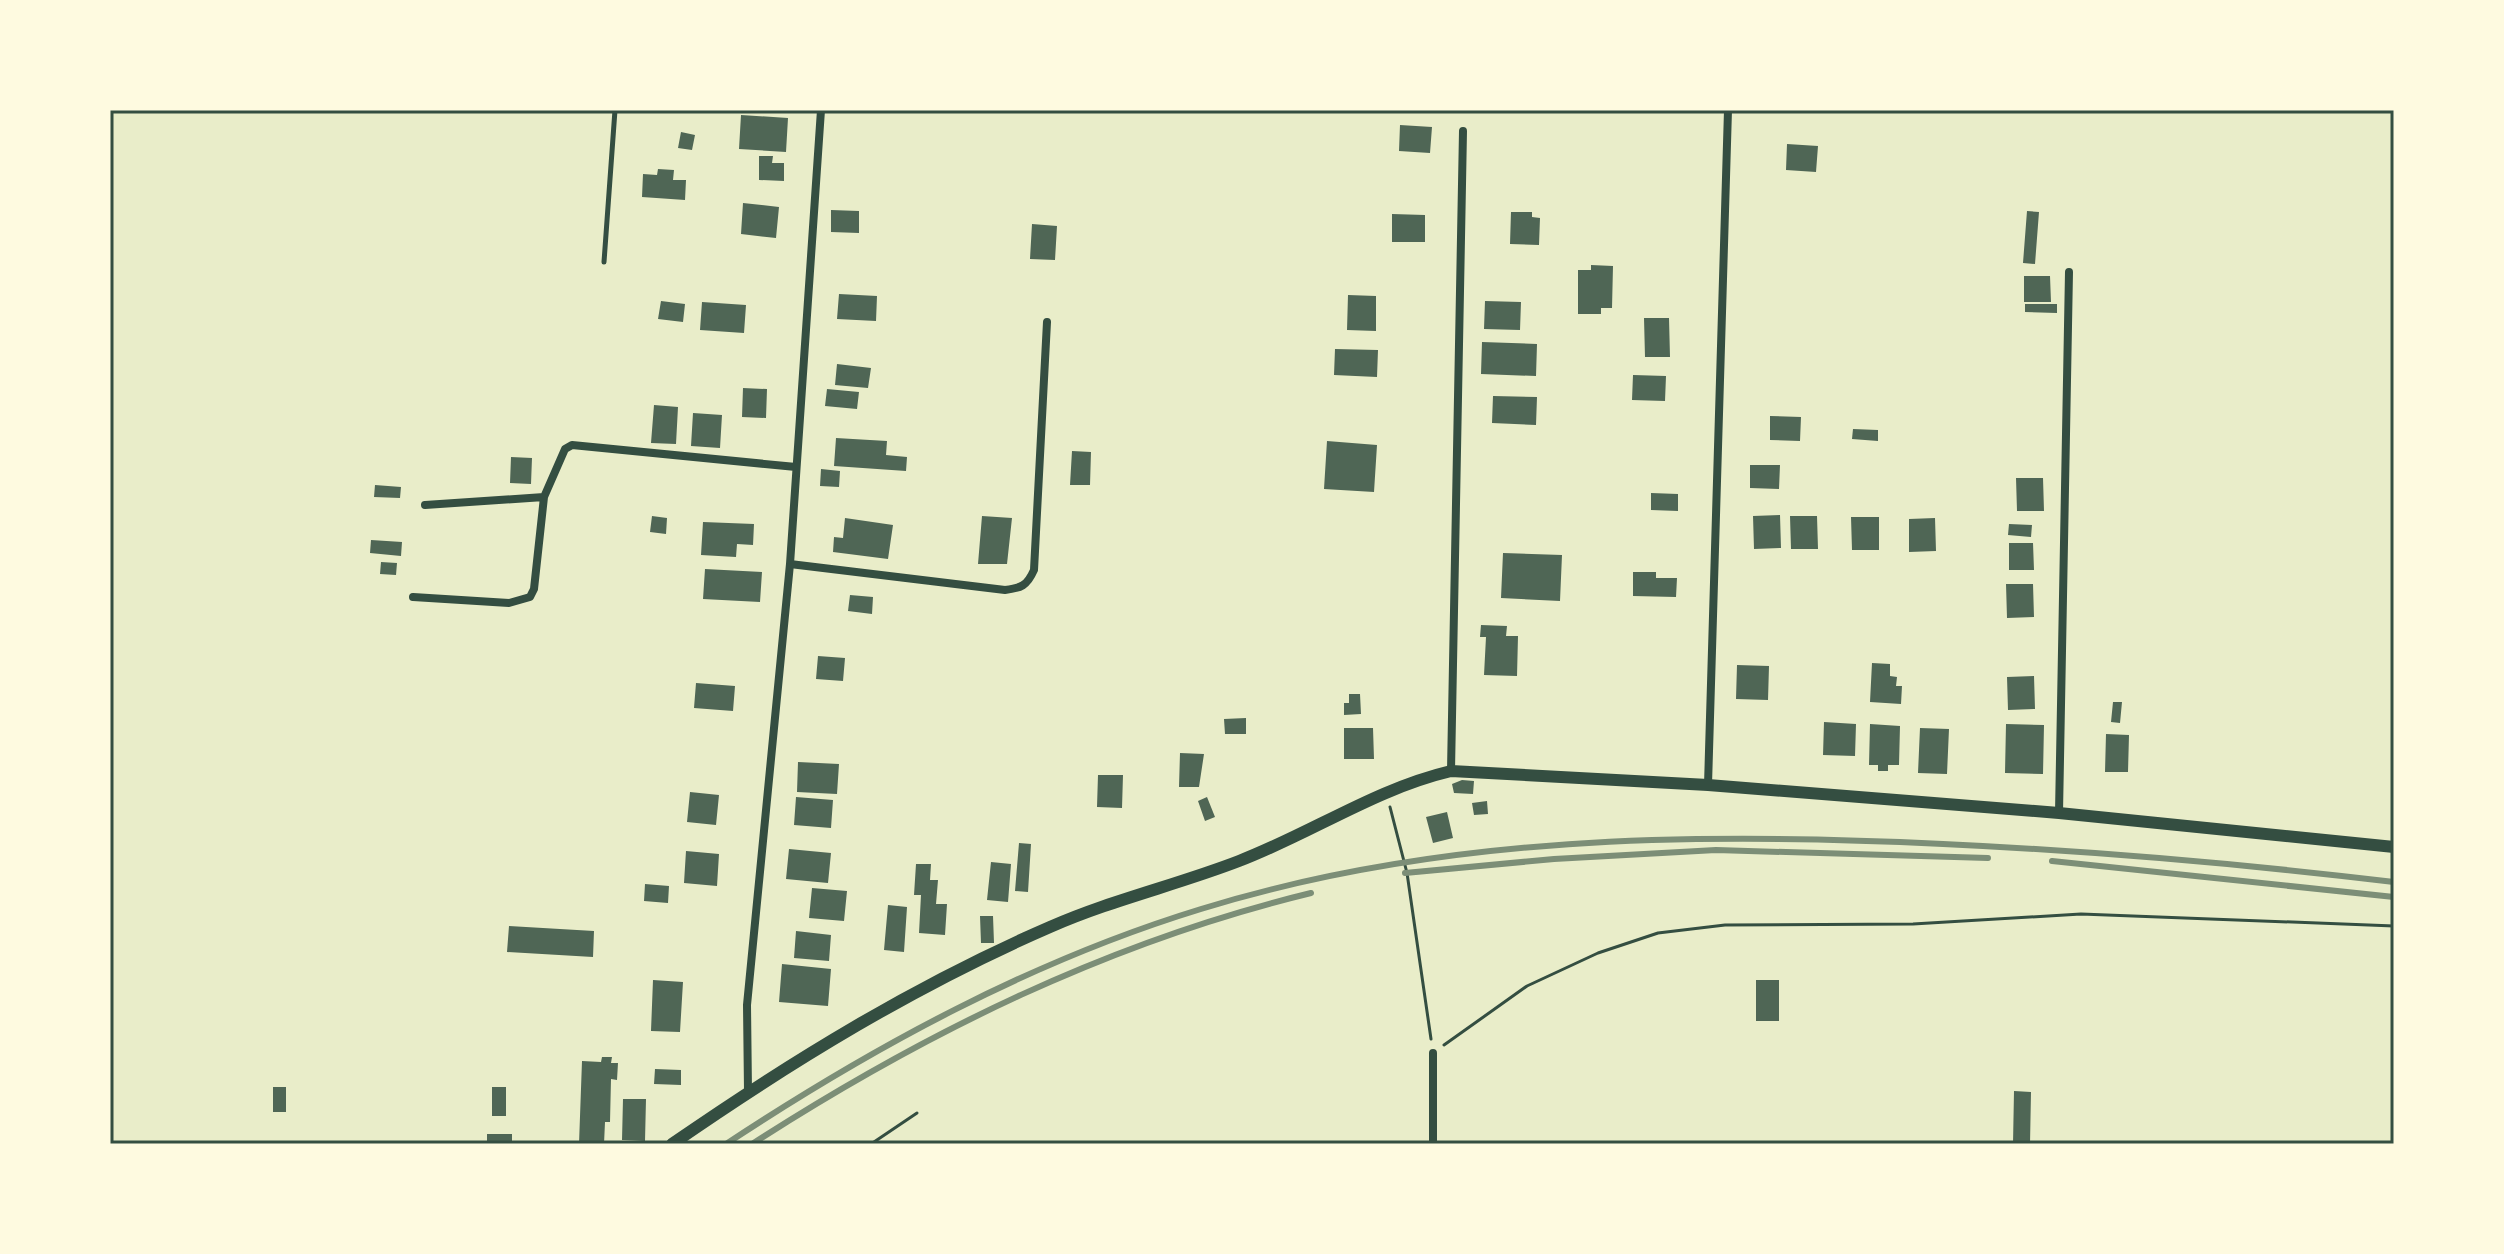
<svg xmlns="http://www.w3.org/2000/svg" width="2504" height="1254" font-family="'Exo 2',sans-serif">
  <rect width="100%" height="100%" fill="#e9edc9"/>
  <path fill="#4f6655" d="M741,115l47,3 -2,34 -47,-3z
    M1400,125l32,2 -2,26 -31,-2z
    M681,132l14,3 -3,15 -14,-2z
    M1787,144l31,2 -2,26 -30,-2z
    M759,156h14l-1,7h12v18l-25,-1z
    M658,169l16,1 -1,10h13l-1,20 -43,-3 1,-23 14,1z
    M743,203l36,4 -3,31 -35,-4z
    M831,210l28,1v22l-28,-1z
    M2027,211l12,1 -4,52 -12,-1z
    M1511,212h21v5l8,1 -1,27 -29,-1z
    M1392,214l33,1v27h-33z
    M1032,224l25,2 -2,34 -25,-1z
    M1591,265l22,1 -1,42h-11v6h-23v-44h13z
    M2024,276h26l1,26h-27z
    M839,294l38,2 -1,25 -39,-2z
    M1348,295l28,1v35l-29,-1z
    M661,301l24,3 -2,18 -25,-3z
    M1485,301l36,1 -1,28 -36,-1z
    M702,302l44,3 -2,28 -44,-3z
    M2025,304h32v9l-32,-1z
    M1644,318h25l1,39h-25z
    M1482,342l55,2 -1,32 -55,-2z
    M1335,349l43,1 -1,27 -43,-2z
    M837,364l34,4 -3,20 -33,-3z
    M1633,375l33,1 -1,25 -33,-1z
    M743,388l24,1 -1,29 -24,-1z
    M827,389l32,3 -2,17 -32,-3z
    M1493,396l44,1 -1,28 -44,-2z
    M654,405l24,2 -2,37 -25,-1z
    M693,413l29,2 -2,33 -29,-2z
    M1770,416l31,1 -1,24 -30,-1z
    M1853,429l25,1v11l-26,-2z
    M836,438l51,3 -1,14 21,2 -1,14 -72,-5z
    M1327,441l50,4 -3,47 -50,-3z
    M1072,451l19,1 -1,33h-20z
    M511,457l21,1 -1,26 -21,-1z
    M1750,465h30l-1,24 -29,-1z
    M821,469l19,2 -1,16 -19,-1z
    M2016,478h27l1,33h-27z
    M375,485l26,2 -1,11 -26,-1z
    M1651,493l27,1v17l-27,-1z
    M1780,515l1,33 -27,1 -1,-33z
    M652,516l15,2 -1,16 -16,-2z
    M982,516l30,2 -5,46h-29z
    M1790,516h27l1,33h-27z
    M1851,517h28v33h-27z
    M845,518l48,7 -5,34 -55,-7 1,-15 9,1z
    M1935,518l1,33 -27,1v-33z
    M703,522l51,2 -1,21 -16,-1 -1,13 -35,-2z
    M2009,524l23,1 -1,12 -23,-2z
    M371,540l31,2 -1,14 -31,-3z
    M2009,543h24l1,27h-25z
    M1503,553l59,2 -2,46 -59,-3z
    M381,562l16,1 -1,12 -16,-1z
    M705,569l57,3 -2,30 -57,-3z
    M1633,572h23v6h21l-1,19 -43,-1z
    M2006,584h27l1,33 -27,1z
    M850,595l23,2 -1,17 -24,-3z
    M1481,625l26,1 -1,10h12l-1,40 -33,-1 2,-38h-6z
    M818,656l27,2 -2,23 -27,-2z
    M1872,663l18,1v12l7,1 -1,9h6l-1,18 -31,-2z
    M1737,665l32,1 -1,34 -32,-1z
    M2034,676l1,33 -27,1 -1,-33z
    M696,683l39,3 -2,25 -39,-3z
    M1349,694h11l1,20 -17,1v-12h5z
    M2113,702h9l-2,21 -9,-1z
    M1246,718v16h-21l-1,-15z
    M1824,722l32,2 -1,32 -32,-1z
    M1870,724l30,2 -1,39h-11v6h-10v-6h-9z
    M2006,724l38,1 -1,49 -38,-1z
    M1344,728h29l1,31h-30z
    M1920,728l29,1 -2,45 -29,-1z
    M2106,734l23,1 -1,37h-23z
    M1180,753l24,1 -5,33h-20z
    M798,762l41,2 -2,30 -40,-2z
    M1098,775h25l-1,33 -25,-1z
    M1462,780l12,1 -1,13 -19,-1 -2,-9z
    M690,792l29,3 -3,30 -29,-3z
    M796,797l37,3 -2,28 -37,-3z
    M1207,797l8,20 -10,4 -7,-20z
    M1487,801l1,13 -14,1 -2,-12z
    M1447,812l6,26 -20,5 -7,-26z
    M1019,843l12,1 -3,48 -13,-1z
    M789,849l42,4 -3,30 -42,-4z
    M686,851l33,3 -2,32 -33,-3z
    M991,862l20,2 -3,38 -21,-2z
    M916,864h15l-1,16h8l-2,24h11l-2,31 -26,-2 2,-38h-7z
    M645,884l24,2 -1,17 -24,-2z
    M812,888l35,3 -3,30 -35,-3z
    M888,905l19,2 -3,45 -20,-2z
    M980,916h13l1,27h-13z
    M509,926l85,5 -1,26 -86,-5z
    M796,931l35,4 -2,26 -35,-3z
    M782,964l49,5 -3,37 -49,-4z
    M653,980l30,2 -3,50 -29,-1z
    M1756,980h23v41h-23z
    M602,1057h10l-1,6h7l-1,17 -6,-1 -1,43h-5l-1,22h-25l3,-83 19,1z
    M655,1069l26,1v15l-27,-1z
    M273,1087h13v25h-13z
    M492,1087h14v29h-14z
    M2014,1091l17,1 -1,52h-17z
    M623,1099h23l-1,42 -23,-1z
    M487,1134h25v10h-25z"/>
  <g fill="none" stroke-linecap="round" stroke-linejoin="round">
    <path stroke="#344e41" stroke-width="3" d="M1390,807l17,66 24,166
      M1444,1045l83,-59 71,-33 60,-20 67,-8 188,-1 168,-10 313,12
      M871,1144l46,-31"/>
    <path stroke="#344e41" stroke-width="5" d="M604,262l11,-152"/>
    <path stroke="#344e41" stroke-width="8" d="M425,505l119,-8
      M790,564l215,26c16,-2 22,-4 29,-20l13,-248
      M413,597l96,6 21,-6 4,-8 10,-92 21,-48 7,-4 224,22
      M1451,771l12,-640
      M1708,785l20,-675
      M2059,813l10,-541
      M748,1091l-1,-86 43,-441 31,-454
      M1433,1144v-91"/>
    <path stroke="#344e41" stroke-width="12" d="M672,1144c120,-83 244,-159 378,-217 61,-27 127,-42 189,-66 73,-28 136,-72 212,-90l257,14 351,28 335,34"/>
    <path stroke="#7c8e77" stroke-width="6" d="M2052,861l342,36
      M1405,873l149,-14 162,-9 272,8
      M726,1144c147,-97 305,-183 475,-235 240,-74 493,-77 742,-65 151,7 301,20 451,38
      M752,1144c174,-112 357,-202 559,-251"/>
  </g>
  <rect width="2504" height="1254" fill="none" stroke="#fefae0" stroke-width="224"/>
  <rect x="112" y="112" width="2280" height="1030" fill="none" stroke="#344e41" stroke-width="3"/>
</svg>
